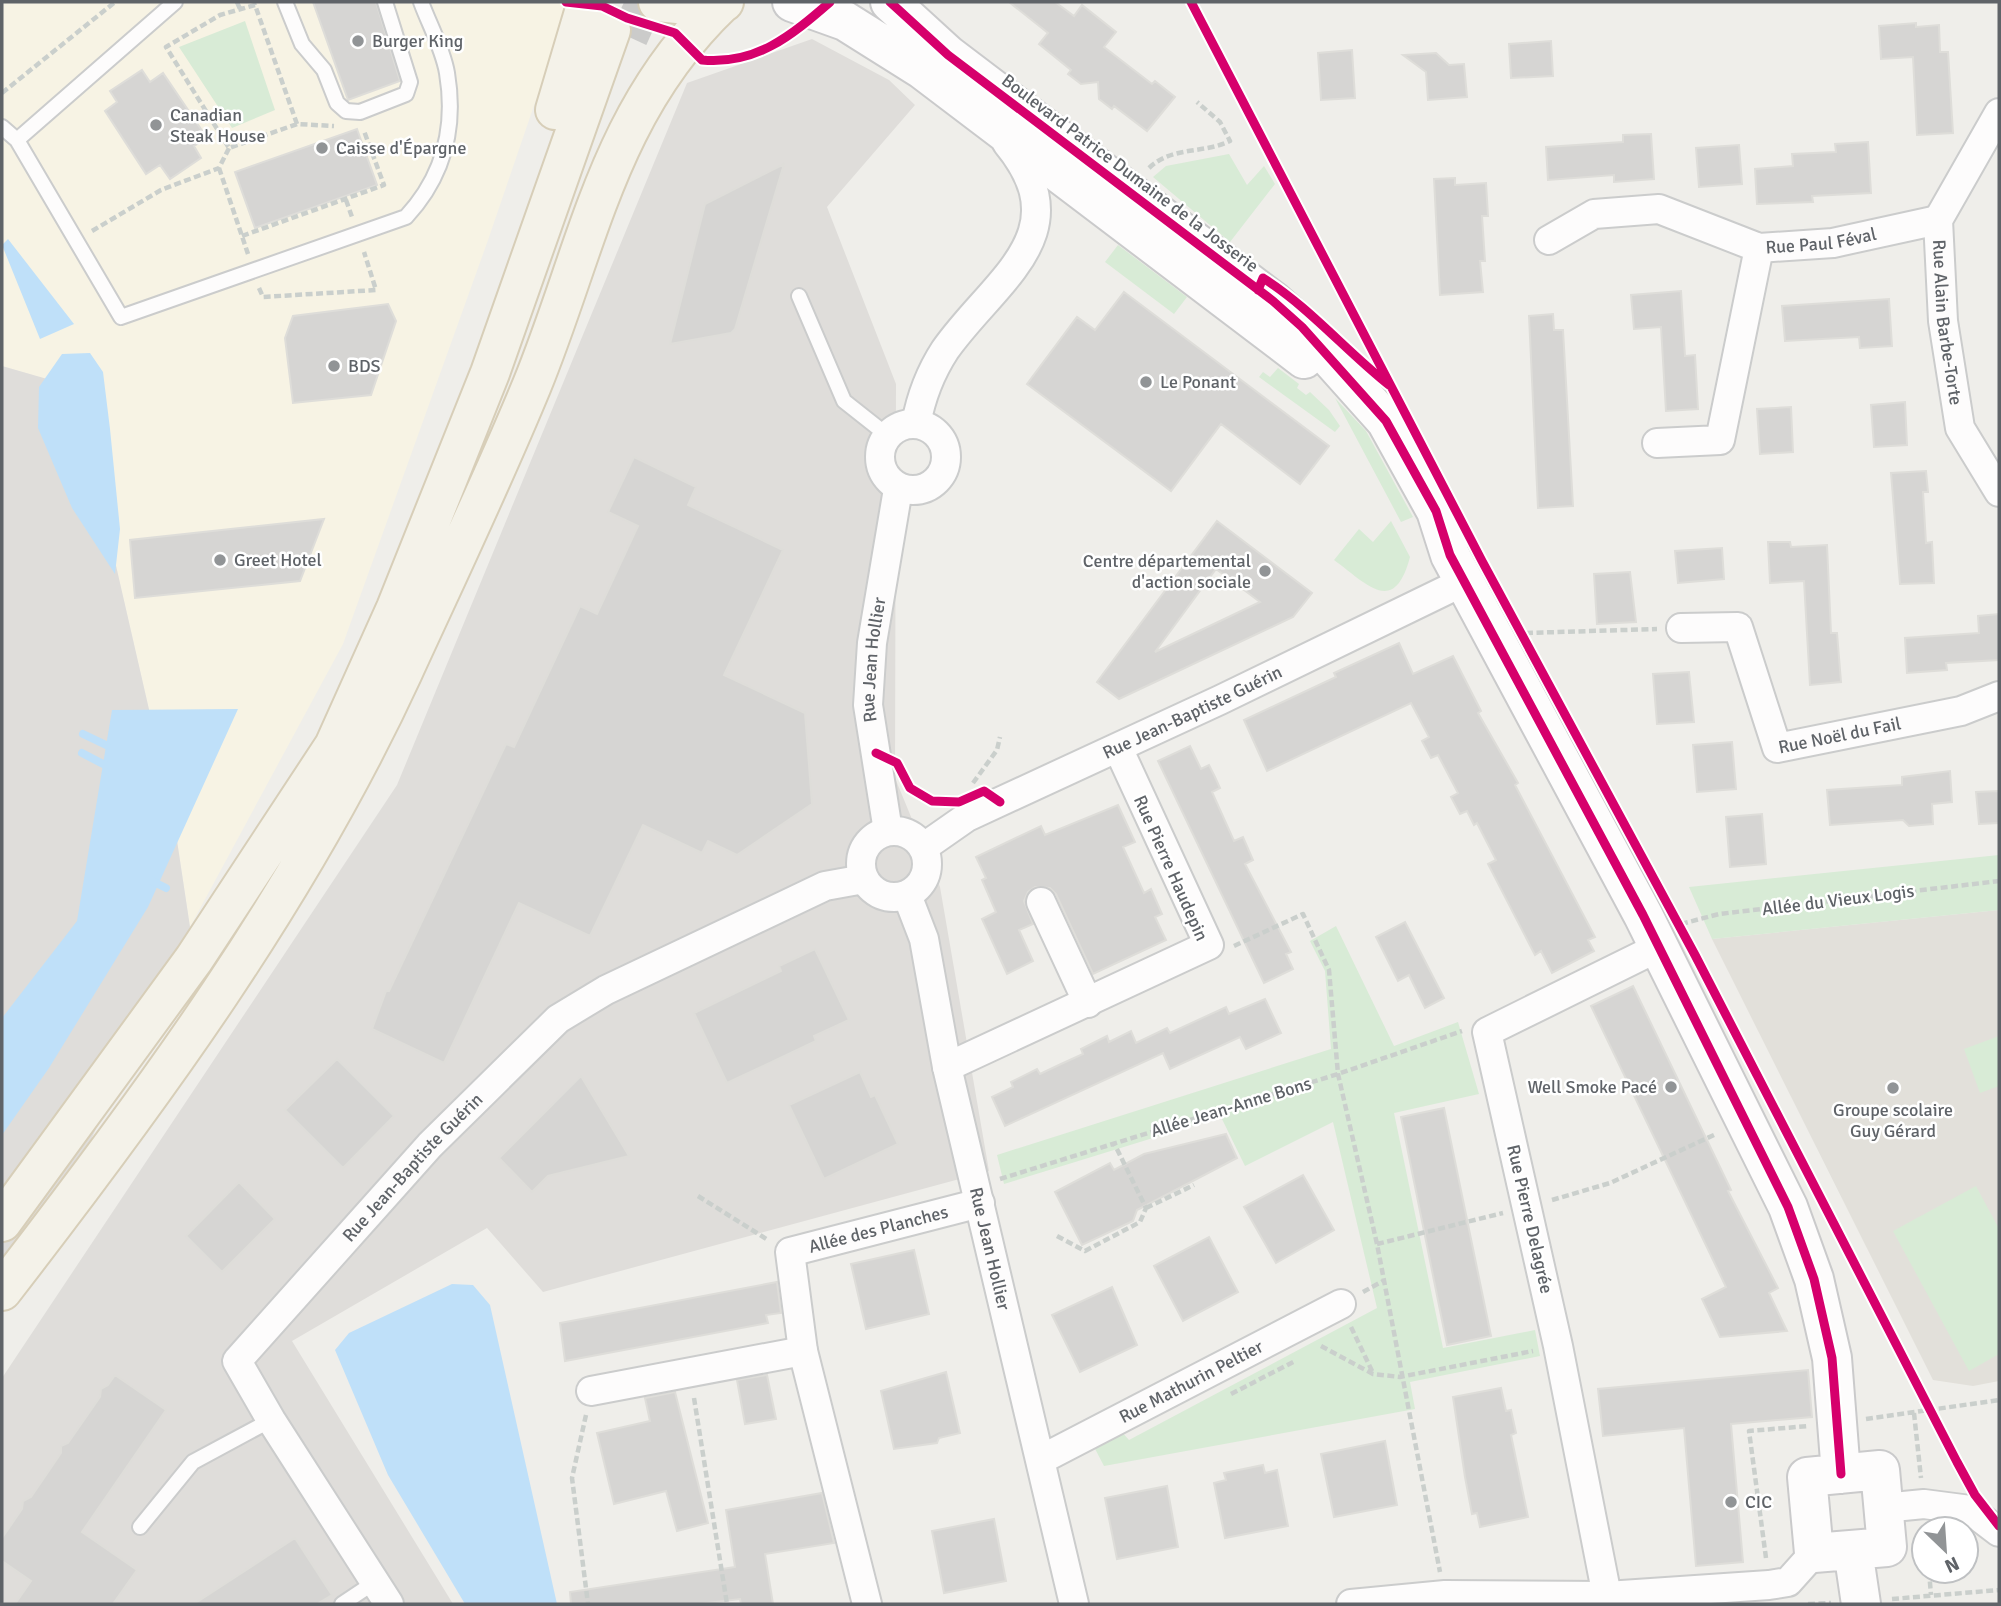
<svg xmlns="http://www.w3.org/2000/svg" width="2001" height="1606" font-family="Signika,sans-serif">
  <rect width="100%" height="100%" fill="#efeeea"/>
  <path fill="#f7f3e4" d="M2,2h563l1,10 -79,231 -144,401 -153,283 -17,-113 -98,-426 -73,-22z"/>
  <path fill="#dfddda" d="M812,39l77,41 26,25 -88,102 69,177 -1,394 45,109 49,284 -446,121 -56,-64 -195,113 161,263h-451v-226l395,-593 290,-702z
    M2,366l73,21 98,427 17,113 -157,337 -31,47z"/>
  <path fill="#e2e0da" d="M1999,910v471l-26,5 -40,-6 -221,-441z"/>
  <path fill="#d8ebd6" d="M245,21l30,89 -43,18 -53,-81z
    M1229,154l18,31 17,-19 11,18 -45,58 -77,-65 13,-11z
    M1118,245l69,52 -13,17 -69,-52z
    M1278,368l21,16 -2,4 9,7 4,-3 19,18 11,16 -5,6 -76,-55 4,-5 7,5z
    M1335,398l31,33 47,86 -12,5z
    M1391,521l19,36c-16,60 -43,27 -76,3l25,-31 14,13z
    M1999,855v55l-287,29 -23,-52z
    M1336,926l58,120 64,-24 21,72 -85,19 49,235 92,-18 5,26 -130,26 5,27 -311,57 -12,-23 28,-13 9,10 248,-132 -44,-186 -88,44 -24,-49 -217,67 -7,-29 334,-106 -6,-78 -15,-30z
    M1999,1036v50l-19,7 -16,-44z
    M1976,1186l23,43v125l-30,17 -76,-140z"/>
  <path fill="#bfe0f9" d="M8,239l66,85 -34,15 -38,-94z
    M90,353l13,19 7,57 10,100 -5,45 -43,-66 -34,-80 1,-41 23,-33z
    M238,709l-90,198 -99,161 -47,67v-117l75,-97 35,-211z
    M452,1284l21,1 17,20 67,299h-92l-77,-129 -53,-125 14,-17z"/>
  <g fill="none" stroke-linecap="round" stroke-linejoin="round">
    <path stroke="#bfe0f9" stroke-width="8" d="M83,734l23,11
      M82,753l23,12
      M150,880l16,8"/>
  </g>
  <path fill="#d6d5d3" stroke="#deddd9" stroke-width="2" fill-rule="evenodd" d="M313,2h63l24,79 -52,19z
    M1009,2h46l19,14 8,-11 34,27 -12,15 48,37 3,-3 20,16 -28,34 -33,-25 -2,3 -13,-10 -1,-17 -17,2 -13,-10 3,-4 -32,-26 9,-11z
    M1916,23v4l23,-2 1,27h8l5,81 -36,2 -4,-78 -32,2 -2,-33z
    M1551,41l2,35 -42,2 -2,-34z
    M1352,50l3,48 -34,2 -3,-47z
    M1436,53l13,12 15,-1 3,33 -39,3 -2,-28 -23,-17z
    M142,70l8,12 13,-9 44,65 -13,8 7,12 -31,21 -10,-14 -14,9 -41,-63 12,-9 -7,-11z
    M357,129l20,56 -122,43 -20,-56z
    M1651,134l3,45 -40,3v-7l-66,5 -2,-33 77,-5v-7z
    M1868,142l3,51 -59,3 1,6 -56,2 -2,-35 38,-3 -1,-12 44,-2 -1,-8z
    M1739,145l3,39 -43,3 -3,-39z
    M784,164l-49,165 -4,4 -61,11 35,-140z
    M1455,178v7l31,-2 2,33h-6l3,45h-5l3,31 -43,3 -6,-116z
    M1681,291l4,65 10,-1 3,54 -32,2 -5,-84 -27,2 -3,-34z
    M1124,292l205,154 -29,38 -79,-60 -50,67 -144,-107 50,-67 18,13z
    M1889,299l3,47 -32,2 -1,-11 -74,4 -3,-35z
    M388,304l8,17 -25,74 -78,8 -8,-65 8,-22z
    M1553,314l1,16h9l10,176 -35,2 -9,-192z
    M1905,402l2,43 -33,2 -3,-42z
    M1791,407l2,45 -33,2 -3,-45z
    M634,457l62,30 -8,18 95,45 -59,125 81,38 7,91 -75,51 -29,-14 -6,12 -59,-28 -53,111 -71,-33 -75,160 -72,-34 14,-38h3l117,-247 8,3 66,-141 17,8 41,-88 -30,-14z
    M1926,471l2,21h-5l3,51 6,-1 2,41 -34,1 -9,-111z
    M324,519l-24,62 -165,17 -5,-58z
    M1217,521l95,72 -19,24 -174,82 -22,-17zM1216,569l44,33 -105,50z
    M1768,542h22l1,5 36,-2 4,88h6l4,49 -31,3 -6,-104 -34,2z
    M1722,548l2,31 -46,4 -3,-32z
    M1630,572l6,50 -39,2 -3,-50z
    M1999,614v46l-53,3 1,7 -40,3 -2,-35 74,-5 -1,-17z
    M1399,643l14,31 40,-18 28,55 -3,2 40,70 -3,2 80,152 -7,3 6,11 -42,22 -11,-22 -6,4 -47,-91 8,-4 -19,-37 -3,2 -7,-14 -7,3 -9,-17 7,-4 -20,-38 -7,3 -9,-17 7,-4 -18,-34 -144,68 -23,-51 92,-43 -2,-4z
    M1689,672l5,50 -37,2 -4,-50z
    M1732,742l4,47 -39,3 -4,-47z
    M1190,746l11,23 8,-4 6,12 5,11 -8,4 22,49 9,-4 10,23 -8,4 46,88 -5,2 7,15 -29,14 -106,-222z
    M1950,771l2,31 -20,2 1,20 -24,2 -6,-6 -73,5 -3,-35 75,-5v-8z
    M1999,791v32l-20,1 -3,-32z
    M1118,805l17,37 -12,5 21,46 7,-4 11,25 -7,3 11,23 -73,34 -37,-80 -6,-6 -15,-1 -7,5 -4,9 9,23 -14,6 14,31 -26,13 -25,-55 14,-7 -14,-32 4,-2 -10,-21 65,-31 4,9z
    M1762,814l4,50 -36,3 -4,-50z
    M1405,922l39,76 -19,10 -16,-33 -11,6 -22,-44z
    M815,949l34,71 -35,16 2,5 -89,42 -33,-70 87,-42 -2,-5z
    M1633,986l98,204 -3,1 50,97 -9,5 18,38 -67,6 -18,-38 24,-12 -135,-281z
    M1265,999l16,34 -35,16 -6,-12 -70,32 -7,-16 -158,73 -13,-29 21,-10 -2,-5 26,-13 3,5 21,-10 22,-10 -2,-5 26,-13 2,6 22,-11 5,12 31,-15 3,5 56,-26 3,7z
    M337,1059l57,57 -51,52 -58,-58z
    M860,1072l11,25 4,-2 23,49 -74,35 -35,-74z
    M581,1076l48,80 -81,20 -16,16 -33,-34z
    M1444,1108l47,228 -44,9 -46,-228z
    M1226,1134l11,24 -100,52 -4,11 -51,24 -27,-53 55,-29 4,7 30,-16z
    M1303,1175l31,55 -58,33 -32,-56z
    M239,1182l36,37 -53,53 -36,-36z
    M1209,1237l29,55 -55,29 -29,-55z
    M914,1250l15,64 -63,15 -15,-65z
    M777,1282l4,31 -15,2 2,8 -203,38 -5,-38z
    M1112,1287l25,58 -57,27 -28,-57z
    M1808,1370l4,47 -81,7 12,138 -47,4 -12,-138 -81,8 -5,-47z
    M946,1372l14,61 -21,5 -2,5 -43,6 -13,-58z
    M115,1375l51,35 -84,122 55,38 -24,34h-98l16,-23 -29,-20v-23l20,-29 1,-8 8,-4 30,-44v-7l7,-3 32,-46 1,-8 7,-4z
    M767,1375l9,44 -31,5 -8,-44z
    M1501,1388l5,23 5,-1 5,23 -5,2 17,82 -48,10 -3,-14 -5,1 -7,-37 -12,-80z
    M675,1392l33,131 -31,8 -11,-40 -52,13 -17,-71 53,-12 -5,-23z
    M1385,1441l12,64 -63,12 -13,-63z
    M1263,1465l2,8 12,-3 11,56 -63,12 -11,-55 12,-3 -2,-7z
    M1167,1486l11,61 -61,12 -12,-61z
    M822,1493l12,50 -69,11 8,50h-32l-1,-5 -41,5h-128l-1,-12 165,-25 -9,-57z
    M994,1519l12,62 -62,12 -12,-62z
    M295,1538l37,57 -15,9h-123z"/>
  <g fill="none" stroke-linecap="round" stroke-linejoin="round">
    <path stroke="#cbcbca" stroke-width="38" stroke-dasharray="38 19" stroke-linecap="butt" d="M629,37l16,-35"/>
    <defs>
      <path id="lane" d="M285,2l17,42 22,26 13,33 9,8 14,1 46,-18 4,-12 -25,-80
        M2,127l15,13 158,-138
        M17,140l104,177 285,-100c38,-41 50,-90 41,-144 -4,-24 -18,-49 -26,-71
        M799,296l45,105 43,34
        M140,1527l53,-65 78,-42
        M342,1604l33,-22"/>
      <g id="street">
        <path id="s1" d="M1999,113l-61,107 5,101 17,107 39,64"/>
        <path id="s2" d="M1549,240l45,-26 65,-5 100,39 74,-5 105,-23"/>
        <circle cx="913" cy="457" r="33"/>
        <path d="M916,424c5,-27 14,-51 29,-74 49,-70 137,-116 62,-207"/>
        <path d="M1657,443l63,-3 39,-192"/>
        <path id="s3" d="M1681,628l57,-1 39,121 184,-37 38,-15"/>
        <circle cx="894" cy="864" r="33"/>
        <path id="s4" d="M888,831l-20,-126 4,-62 26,-154"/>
        <path id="s5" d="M924,847l43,-30 253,-117 245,-119"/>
        <path id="s6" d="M907,895l17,44 23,128 127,537"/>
        <path d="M1041,902l47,101"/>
        <path d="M947,1067l262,-122 -91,-197"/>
        <path d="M591,1391l212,-40"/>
        <path id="s7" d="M1042,1459l299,-155"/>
        <path d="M1883,1508l41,-4 46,6 29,22"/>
        <path d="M1607,1596l-49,-250 -71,-314 172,-85"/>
        <path id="s8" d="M389,1604l-118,-184 -34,-59 193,-216 128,-126 48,-29 219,-104 39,-7"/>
        <path id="s9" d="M867,1604l-64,-253 -13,-99 190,-49"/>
        <path d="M1351,1604l94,-9 162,1 162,-11 19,-3 26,-29"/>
      </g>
      <path id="secondary" d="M792,2l53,19 78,49 381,289
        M890,2l58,53 325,246 29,26 84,94 50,90 14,44 193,360 145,292 26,72 18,79 9,116
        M1880,1470l7,77 -73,6 -7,-76z
        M1853,1550l8,54"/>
      <path id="primary" d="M658,2l39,4 27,-4
        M555,110l32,-108
        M2,1222l192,-263 140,-213 62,-138 94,-235 121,-343
        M2,1291c151,-195 298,-395 401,-619 44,-96 89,-190 129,-287 57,-140 76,-274 191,-383"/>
    </defs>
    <use href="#lane" stroke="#cbcccc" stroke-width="18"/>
    <use href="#street" stroke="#cbcccc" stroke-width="32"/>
    <use href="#secondary" stroke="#cacacb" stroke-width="42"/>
    <use href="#primary" stroke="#d7ceb8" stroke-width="42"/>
    <path stroke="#cacfcc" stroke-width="4.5" stroke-dasharray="7 3.5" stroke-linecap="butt" d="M237,2l3,7
      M710,61c28,2 58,-8 81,-25
      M2,93l113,-91
      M297,124l-42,-119 -35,10 -54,32 63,101 68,-24 37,2
      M219,168l29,86
      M1149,168c23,-22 54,-14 81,-27l-10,-19 -23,-20
      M346,200l6,17
      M92,231l69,-41 58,-22 10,-20
      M242,236l142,-51 -20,-54
      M259,288l4,9 113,-7 -12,-38
      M1526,633l131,-4
      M973,783l24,-33 3,-13
      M1681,924l38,-10 280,-33
      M1234,946l69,-32 26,56 9,104 39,170 63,328
      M1000,1179l338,-105 124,-43
      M698,1196l70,44
      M1552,1200l58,-17 106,-49
      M1146,1208l48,-23
      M1057,1236l28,15 55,-29 6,-14 -32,-65
      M1377,1244l126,-31
      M1363,1292l20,-11
      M1351,1327l22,46
      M1321,1346l52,28 27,3 133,-26
      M1231,1394l64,-33
      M694,1398l33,206
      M1914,1413l7,65
      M586,1415l-14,63 16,126
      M1866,1419l133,-19
      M1766,1558l-17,-127 59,-5
      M1929,1571l2,24
      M1892,1599l107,-9
      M1808,1604l23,-1"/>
    <use href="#lane" stroke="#fdfcfc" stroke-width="14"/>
    <use href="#street" stroke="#fdfcfc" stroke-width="28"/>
    <use href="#secondary" stroke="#fdfcfc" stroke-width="38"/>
    <use href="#primary" stroke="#f4f2e9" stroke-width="38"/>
    <defs>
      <path id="cycleway" d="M566,2l36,4 25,12 48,15 27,27c54,5 89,-24 128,-58
        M890,2l58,53 325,246 29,26 84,94 50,90 14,44 193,360 145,292 26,72 18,79 9,116
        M1191,2l291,559 213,394 262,507 18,33 24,31
        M1258,290l5,-12c46,29 83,73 126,107
        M876,753l21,10 13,25 22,13 27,1 25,-11 16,11"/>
    </defs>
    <use href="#cycleway" stroke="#fff" stroke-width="13"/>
    <use href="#cycleway" stroke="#d6006c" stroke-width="9"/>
  </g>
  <g fill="#919496" stroke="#fff" stroke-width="2.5">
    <circle cx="358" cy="41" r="7"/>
    <circle cx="156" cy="125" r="7"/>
    <circle cx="322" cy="148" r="7"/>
    <circle cx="334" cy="366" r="7"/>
    <circle cx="1146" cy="382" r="7"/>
    <circle cx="220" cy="560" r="7"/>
    <circle cx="1265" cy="571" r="7"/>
    <circle cx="1671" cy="1087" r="7"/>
    <circle cx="1893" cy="1088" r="7"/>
    <circle cx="1731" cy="1502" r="7"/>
  </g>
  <g text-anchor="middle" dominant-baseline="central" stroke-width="5" stroke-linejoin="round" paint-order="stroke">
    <g font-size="18" fill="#5f6368" stroke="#fff" text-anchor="start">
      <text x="372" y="41">Burger King</text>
      <text x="170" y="115">Canadian<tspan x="170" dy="21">Steak House</tspan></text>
      <text x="336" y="148">Caisse d'Épargne</text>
      <text x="348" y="366">BDS</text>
      <text x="1160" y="382">Le Ponant</text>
      <text x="234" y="560">Greet Hotel</text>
      <text x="1251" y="561" text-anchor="end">Centre départemental<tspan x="1251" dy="21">d'action sociale</tspan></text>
      <text x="1657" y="1087" text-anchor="end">Well Smoke Pacé</text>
      <text x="1893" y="1110" text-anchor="middle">Groupe scolaire<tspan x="1893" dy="21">Guy Gérard</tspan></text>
      <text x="1745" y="1502">CIC</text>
    </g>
    <g font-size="18" fill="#5f6368" stroke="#fff">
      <text transform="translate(1130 173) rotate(37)">Boulevard Patrice Dumaine de la Josserie</text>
      <text stroke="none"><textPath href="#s2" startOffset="287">Rue Paul Féval</textPath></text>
      <text stroke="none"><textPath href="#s1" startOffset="226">Rue Alain Barbe-Torte</textPath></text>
      <text stroke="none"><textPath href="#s4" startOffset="173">Rue Jean Hollier</textPath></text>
      <text stroke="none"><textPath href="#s5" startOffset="301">Rue Jean-Baptiste Guérin</textPath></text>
      <text stroke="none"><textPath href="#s3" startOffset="248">Rue Noël du Fail</textPath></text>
      <text transform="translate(1171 868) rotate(66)">Rue Pierre Haudepin</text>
      <text transform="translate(1838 900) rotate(-7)">Allée du Vieux Logis</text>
      <text transform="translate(1231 1107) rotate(-17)">Allée Jean-Anne Bons</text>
      <text stroke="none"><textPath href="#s8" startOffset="548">Rue Jean-Baptiste Guérin</textPath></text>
      <text transform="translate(1530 1219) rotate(77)">Rue Pierre Delagrée</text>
      <text stroke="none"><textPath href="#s9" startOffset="452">Allée des Planches</textPath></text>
      <text stroke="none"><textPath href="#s6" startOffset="364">Rue Jean Hollier</textPath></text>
      <text stroke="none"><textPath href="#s7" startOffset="168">Rue Mathurin Peltier</textPath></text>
    </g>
  </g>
  <rect width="2001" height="1606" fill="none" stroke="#5f6368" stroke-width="7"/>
  <g transform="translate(1945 1550) rotate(155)"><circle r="33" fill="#ffffff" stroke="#bfc1c3" stroke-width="2"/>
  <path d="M0-5L12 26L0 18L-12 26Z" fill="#919496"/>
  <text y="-10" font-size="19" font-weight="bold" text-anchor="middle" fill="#5f6368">N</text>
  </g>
</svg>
